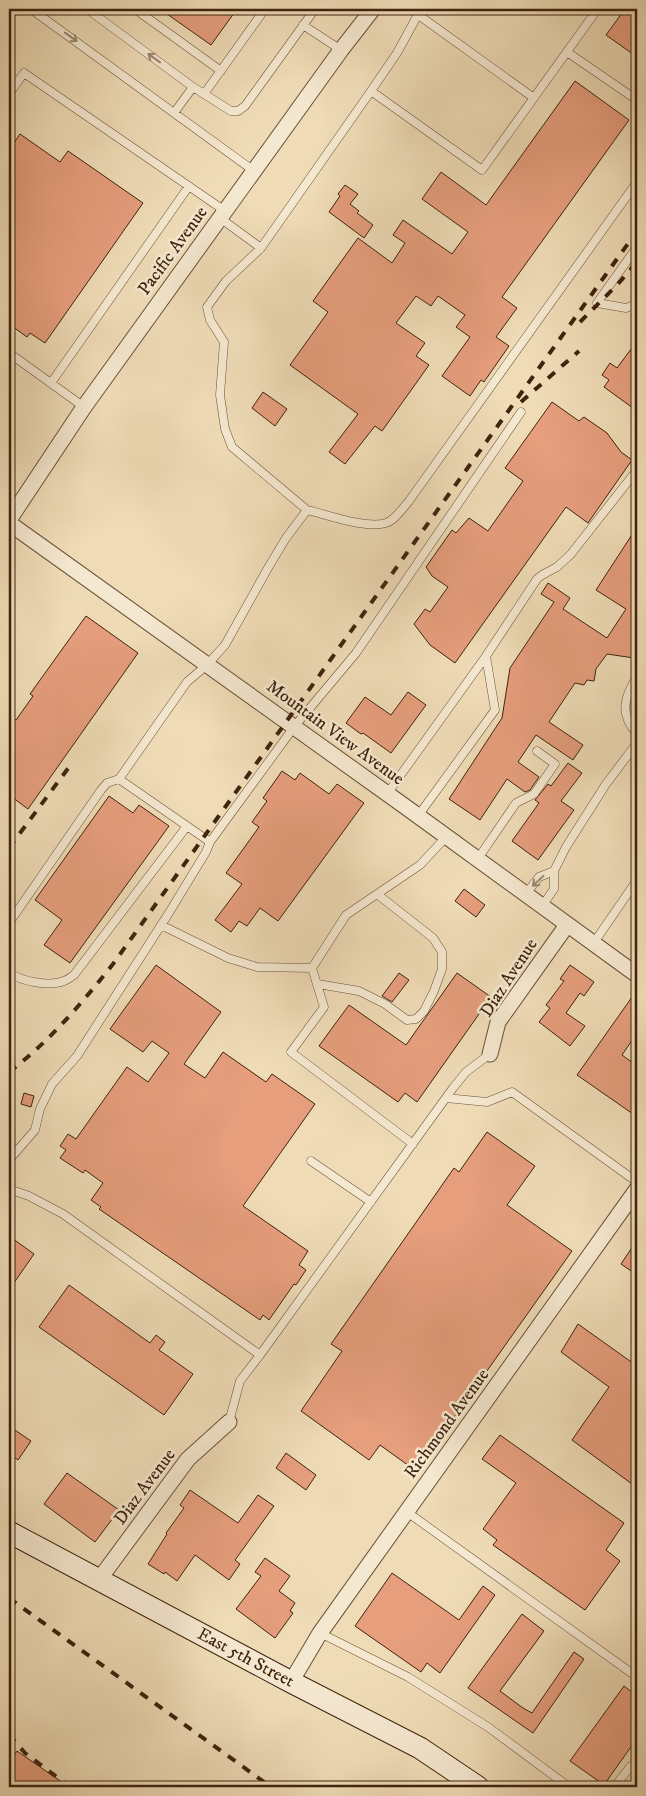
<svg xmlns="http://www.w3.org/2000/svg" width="646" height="1796" font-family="'IM FELL DW Pica',serif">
  <rect width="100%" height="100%" fill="#efdcb7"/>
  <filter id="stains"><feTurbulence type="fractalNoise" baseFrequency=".004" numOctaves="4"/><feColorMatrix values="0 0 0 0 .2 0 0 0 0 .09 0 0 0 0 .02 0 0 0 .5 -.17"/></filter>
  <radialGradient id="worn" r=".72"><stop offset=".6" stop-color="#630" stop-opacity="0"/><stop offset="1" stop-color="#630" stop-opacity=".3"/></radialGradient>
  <path fill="#e69e7d" stroke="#3e230e" d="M160,9h77l-26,36z
    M625,9h12v48l-31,-22z
    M575,81l54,39 -127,177 15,11 -21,29 13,9 -25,36 -3,-2 -11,16 -28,-20 28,-39 -14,-10 9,-12 -27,-19 -7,10 -15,-10 -20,27 29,20 -9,13 13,9 -47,66 -7,-5 -30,38 -16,-12 29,-38 -68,-49 38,-53 -15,-11 45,-63 34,25 13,-20 -12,-8 10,-15 49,34 16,-22 -46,-33 19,-27 45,33z
    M20,134l40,28 8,-11 75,52 -98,140 -15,-10 -3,4 -18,-13v-174z
    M345,185l13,9 -8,10 9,7 -2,2 16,12 -9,13 -35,-26 11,-16 -2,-2z
    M637,341v70l-33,-24 5,-7 -7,-5 8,-12 7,5z
    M263,392l24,17 -12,17 -23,-18z
    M552,402l27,19 5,-4 23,16 14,19 11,8 -44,63 -22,-16 -111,156 -25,-18 -16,-21 11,-15 5,3 18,-25 -16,-11 -6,-9 26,-37 4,3 13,-15 19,13 35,-50 -18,-13z
    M637,527v126l-3,5 -27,-4 -11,15 -2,12 -7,-1 -3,5 -9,-2 -26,39 34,23 -10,15 -37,-25 -18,27 21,15 -9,13 -5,2 -18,-13 -27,41 -31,-21 53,-81 8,-50 44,-66 -13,-8 7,-11 22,15 -7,11 44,29 19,-29 -30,-19z
    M86,616l52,37 -110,156 -19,-14v-79l7,4 17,-24 -3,-2z
    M408,692l18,13 -35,48 -28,-20 -2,1 -15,-11 19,-26 26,18z
    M568,763l14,10 -21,28 13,9 -36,50 -26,-19 27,-38 -4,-3 13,-16 3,2z
    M282,771l13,9 5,-7 29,21 8,-10 27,19 -86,118 -18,-13 -13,18 -8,-5 -8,11 -16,-12 27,-36 -16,-11 33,-46 -7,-5 15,-21 -4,-3z
    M109,796l24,17 6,-8 30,21 -99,137 -26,-18 18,-25 -27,-20z
    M464,889l21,16 -9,12 -21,-16z
    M156,965l65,47 -37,52 21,14 18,-26 43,30 6,-8 43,30 -72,102 65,45 -9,14 7,5 -10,15 -2,-1 -25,36 -6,-5 -3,5 -161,-111 2,-2 -10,-7 12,-17 -18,-13 -2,3 -23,-15 6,-8 -6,-4 8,-12 8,5 51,-72 21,15 21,-29 -17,-12 -9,11 -33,-23z
    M570,965l24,17 -10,14 -4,-3 -14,20 19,13 -15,20 -31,-24 11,-14 -4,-3 18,-24 -4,-2z
    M399,973l10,7 -17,22 -10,-6z
    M457,973l34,24 -74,105 -12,-9 -7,9 -79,-56 30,-41 57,40z
    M637,990v43l-15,22 15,11v42l-4,6 -56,-39z
    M24,1093l10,3 -3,11 -10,-3z
    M487,1132l48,34 -28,39 65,46 -156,220 -36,-26 -11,15 -68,-49 41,-60 -11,-7 123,-176 5,4z
    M9,1236l25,18 -25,36z
    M637,1240v35l-16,-11z
    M69,1285l81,58 6,-8 9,7 -6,8 34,24 -29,41 -125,-88z
    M578,1324l59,42v102l-5,16 -60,-44 37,-53 -48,-35z
    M9,1426l22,15 -13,19 -9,-7z
    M500,1435l124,88 -18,27 14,11 -35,49 -92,-65 4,-5 -14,-11 33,-46 -34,-24z
    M286,1453l30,22 -10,15 -30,-22z
    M67,1473l52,37 -24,32 -51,-38z
    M190,1490l48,33 20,-28 16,11 -39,54 5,4 -11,16 -34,-25 -18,26 -12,-9 -1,2 -16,-10 19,-30 -1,-1 18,-25 -4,-3z
    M265,1558l25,18 -11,15 16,12 -5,8 3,2 -18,25 -39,-29 25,-33 -6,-4z
    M392,1573l67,47 24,-34 12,9 -55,78 -13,-10 -6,9 -66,-46z
    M522,1614l22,17 -44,60 23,17 9,5 42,-61 10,7 -51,74 -65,-45z
    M624,1686l13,10v51l-4,-3 -29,41 -34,-24z
    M17,1751l52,36h-60v-24z"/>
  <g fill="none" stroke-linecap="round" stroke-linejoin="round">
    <defs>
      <path id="service" d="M31,9l223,162
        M87,9l106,78 38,24h7l7,-5 70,-97
        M135,9l86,62
        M410,9l124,89
        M421,9l-24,44 -26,38 111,79 112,-156 -8,-5
        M303,25l38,25
        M9,49l1,-1
        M567,52l70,48
        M9,94l15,-21 201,138
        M204,94l61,-85
        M174,113l19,-26
        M220,218l41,30
        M637,247l-40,56 29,5 11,-4
        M9,353l75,54
        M51,383l138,-197
        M521,412l-165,241 -62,74 -84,115 -91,-63 68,-97 20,-17 18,-20 43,-77 18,-30 21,-28c22,5 58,19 79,13 9,-3 17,-15 23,-22l228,-319
        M307,510l-75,-63 -7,-18 -5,-34 4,-53 -14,-22 -3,-13 19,-26 35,-33 110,-157
        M486,656l51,-77 5,-4 15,-8 14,-13 66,-84
        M637,677c-13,20 -18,37 0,57
        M387,794l99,-138 9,54 -77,106
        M477,860l39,-57 18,-9 21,-30 -18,-13
        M525,895l14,-18 15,-6
        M542,906l12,-17v-18l12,-24 40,-63 31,-41
        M9,923l92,-133 6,-7 12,-4
        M161,925l67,33 29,9 55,1
        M593,944l44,-64
        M9,973c13,8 39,14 55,8 3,-1 7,-4 10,-6l113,-149
        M318,984l41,7 26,13 22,16 9,-1 8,-8 10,-20 8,-22v-17l-9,-14 -56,-44
        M446,1098l41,4 25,-10 125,90
        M413,1144l-122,-92 33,-45 -12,-39 34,-53 74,-50 26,-28
        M9,1160l26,-30 5,-21 12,-25 25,-28 90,-140 39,-64 4,-10
        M311,1161l60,41
        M9,1189l20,7 34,18 197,141 -20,26 -11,41
        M260,1355l193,-267 13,-16 24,-18
        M407,1512l230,165
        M320,1633l88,44 80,50 81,60
        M614,1787l17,-21 6,-1"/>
      <path id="minor" d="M9,520l75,-113 257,-357 32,-41
        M9,523l394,282 234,170
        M490,1054l8,-32 69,-97
        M98,1581l90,-122 41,-37
        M291,1682l29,-49 317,-444"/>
      <g id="secondary">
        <path id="s1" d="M9,1532l282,150 129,66 58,39"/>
      </g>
    </defs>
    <use href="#service" stroke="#6a5138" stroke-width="9"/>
    <use href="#minor" stroke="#6a5138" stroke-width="17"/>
    <use href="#secondary" stroke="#3e230e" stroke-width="23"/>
    <use href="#service" stroke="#f5e8d0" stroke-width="8"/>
    <use href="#minor" stroke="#f5e8d0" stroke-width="15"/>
    <use href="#secondary" stroke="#f5e8d0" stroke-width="21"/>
    <path stroke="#3e230e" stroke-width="4" stroke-dasharray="9 9" stroke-linecap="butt" d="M580,322l38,-38 19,-22
      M521,402l58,-51
      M9,848l63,-85
      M9,1072c40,-30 73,-69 104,-108l524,-733
      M9,1598l262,189
      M9,1735l16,18 45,34"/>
  </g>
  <defs><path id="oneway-shaft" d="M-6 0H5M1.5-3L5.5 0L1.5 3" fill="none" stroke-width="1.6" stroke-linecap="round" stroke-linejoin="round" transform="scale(1.25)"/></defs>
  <g stroke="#9a866f">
    <use href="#oneway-shaft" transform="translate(71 37) rotate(36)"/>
    <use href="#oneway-shaft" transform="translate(154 58) rotate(-144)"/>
    <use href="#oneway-shaft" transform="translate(538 881) rotate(137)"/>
  </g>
  <g text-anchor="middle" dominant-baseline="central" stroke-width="5" stroke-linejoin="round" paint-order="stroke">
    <g font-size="18" fill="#3e230e" stroke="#f5e8d0">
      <text transform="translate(173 251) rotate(-54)">Pacific Avenue</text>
      <text transform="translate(335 733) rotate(36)">Mountain View Avenue</text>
      <text transform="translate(509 978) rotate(-57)">Diaz Avenue</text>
      <text transform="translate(447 1424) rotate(-54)">Richmond Avenue</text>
      <text transform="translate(145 1487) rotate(-53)">Diaz Avenue</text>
      <text stroke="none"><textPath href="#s1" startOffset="268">East 5th Street</textPath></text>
    </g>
  </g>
  <rect width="646" height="1796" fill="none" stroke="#efdcb7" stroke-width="30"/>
  <rect x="10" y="10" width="626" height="1776" fill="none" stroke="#3e230e" stroke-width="2.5"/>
  <rect x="15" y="15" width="616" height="1766" fill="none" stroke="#3e230e"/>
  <rect width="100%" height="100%" filter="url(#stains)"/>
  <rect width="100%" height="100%" fill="url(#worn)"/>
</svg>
